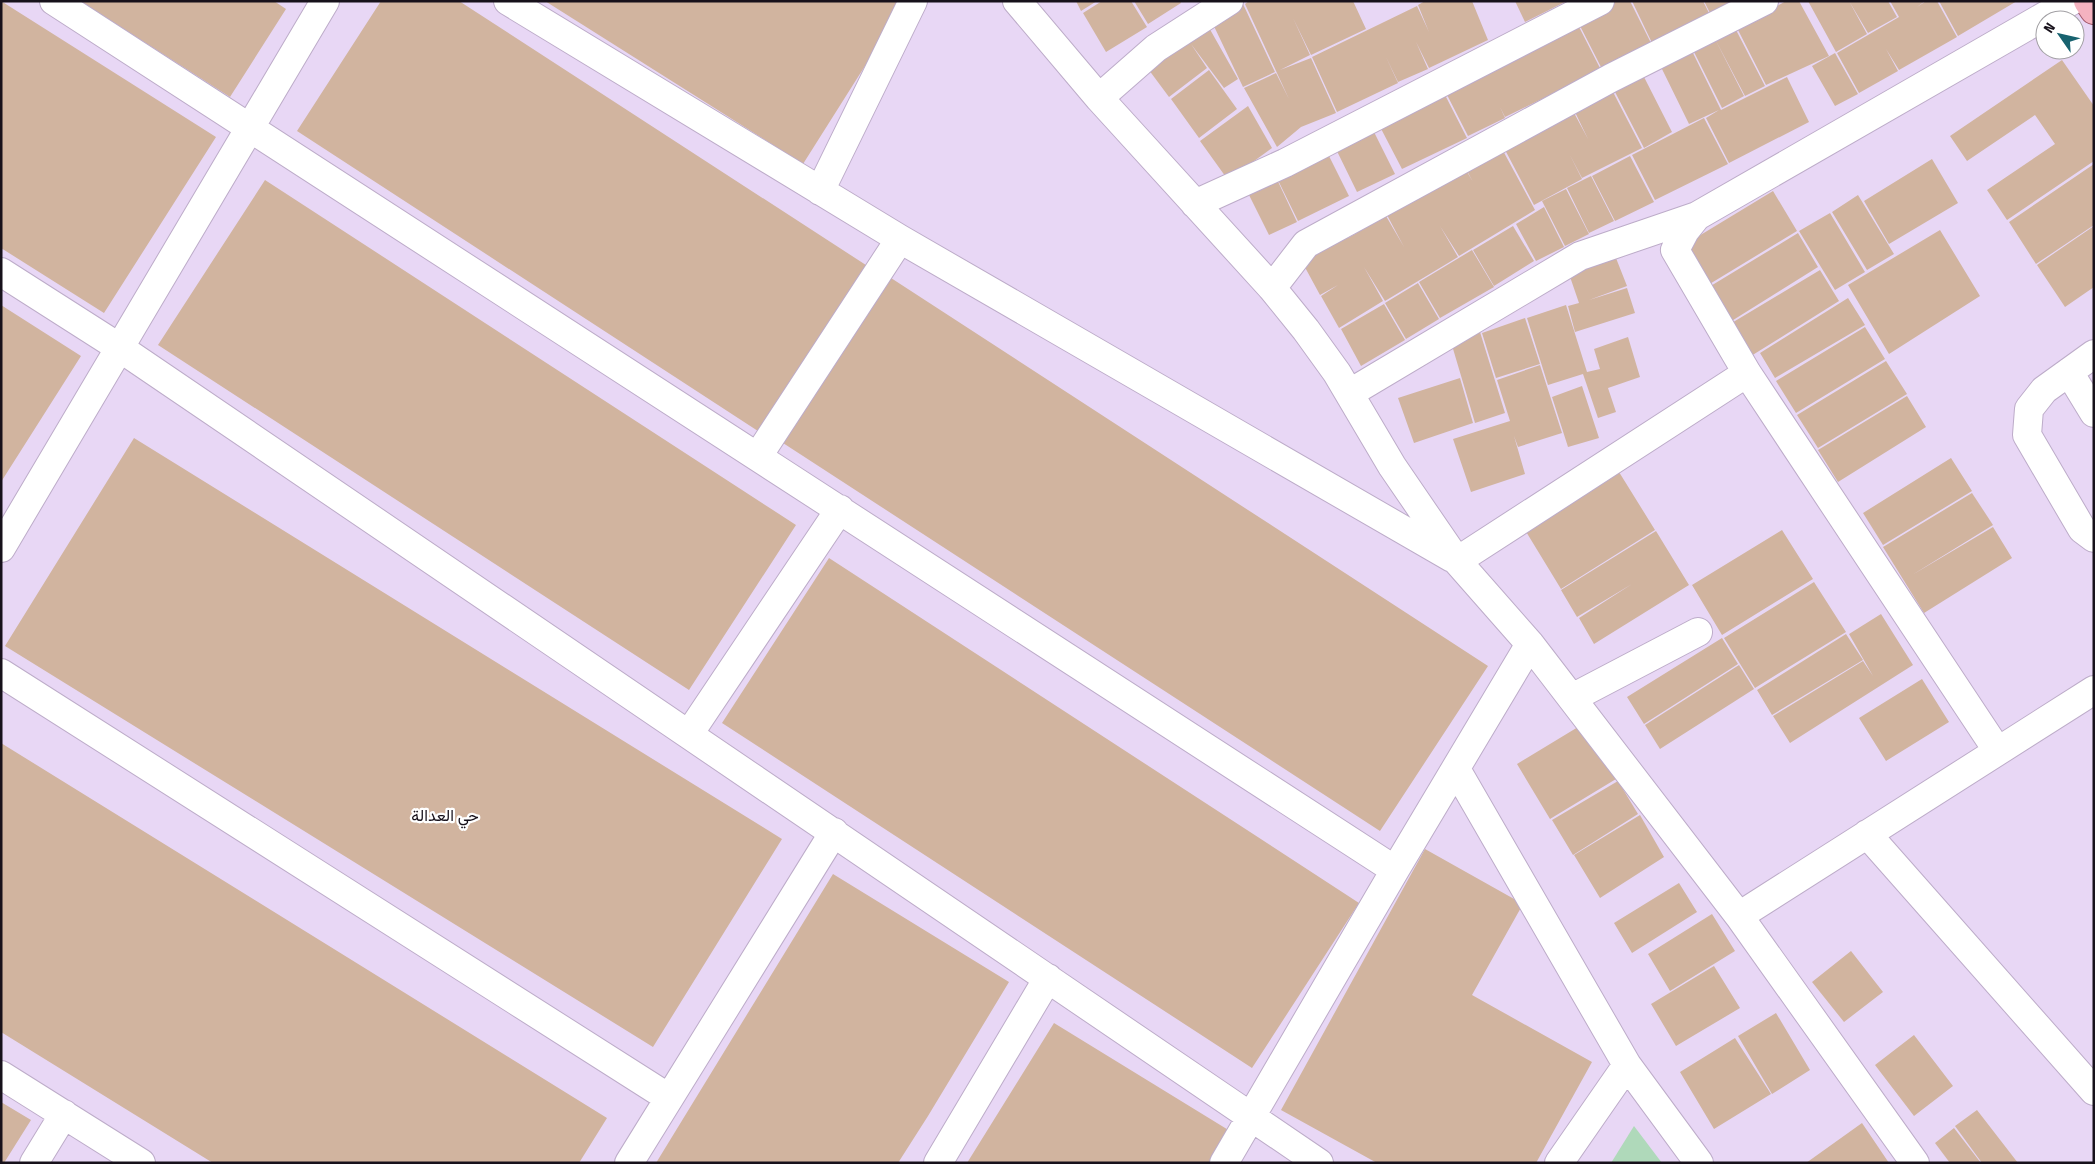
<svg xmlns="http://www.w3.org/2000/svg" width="2095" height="1164" font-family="'Fira Sans Condensed',Vazirmatn,sans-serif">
  <rect width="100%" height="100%" fill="#e8d7f5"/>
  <path fill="#afd9ba" d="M1634,1126l28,37h-51z"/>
  <path fill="#d1b49f" d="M1,1l215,136 -112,176 -103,-65z
    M80,1h194l12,8 -56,88z
    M381,1h78l410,266 -108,166 -464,-302z
    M545,1h361l-103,163z
    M1076,1h21l-16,10z
    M1102,1h29l16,26 -41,25 -23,-39z
    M1134,1h46l1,2 -33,21z
    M1249,1h104l13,28 -55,26 -18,-37 17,37 -30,15 31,-12 25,55 -35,14 -24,20 -33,-59 32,-15 13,26 -44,-95z
    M1425,1h47l16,39 -59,28 -13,-26 12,27 -30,13 -12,-25 12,26 -61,29 -25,-55 105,-51 12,26 -11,-27z
    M1515,1h52l-42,21z
    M1617,1h13l22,44 -50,24 -25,-49z
    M1632,1h71l7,14 -57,30z
    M1704,1h36l-29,14z
    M1786,1h13l30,55 -63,29 -29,-57z
    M1808,1h41l18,33 -31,18z
    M1849,1h39l9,16 -29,16z
    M1890,1h35l-8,6 9,-6h11l20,36 -58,33 -13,-21 12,22 -39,22 -22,-40 62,-36z
    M1939,1h78l-59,35z
    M1243,4l32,68 -32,15 -32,-67z
    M1203,17l35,62 -14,9 -33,-44 16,24 -38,29 -26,-35z
    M1576,21l25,49 -96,47 -5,-10 5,11 -37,18 -25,-49z
    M1735,28l30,58 -20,10 -30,-57z
    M1715,39l29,57 -22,12 -29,-58z
    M1692,51l29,59 66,-33 22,45 -80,41 -23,-45 13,-8 -30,14 -28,-57z
    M1835,53l23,41 -23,12 -23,-40z
    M2062,60l32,46v55l-87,59 -20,-30 68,-46 -20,-29 -68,46 -17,-25z
    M1209,70l28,39 -38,29 -28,-39z
    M1643,75l29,57 -28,16 -30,-58z
    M1442,89l25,49 -65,31 -25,-48z
    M1613,92l29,56 -60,30 -12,-23 12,24 -48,26 -31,-59 70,-35 15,28 -14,-29z
    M1248,106l24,42 -44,32 -28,-39z
    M1704,118l24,46 -73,36 -23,-45z
    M1370,124l25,50 -38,18 -24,-49z
    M1324,146l25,50 -51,25 -24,-49z
    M1501,147l34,63 -76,46 -19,-30 18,31 -73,44 -21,-34 19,34 -44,27 -18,-32 17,-11 -18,10 -19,-35 44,-26 3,4 38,-22 18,31 -17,-32 79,-45 7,12 -7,-13z
    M1630,156l24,46 -39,19 -23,-45z
    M1932,159l26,44 -69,41 -25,-43z
    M2094,164v61l-58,39 -27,-42z
    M1274,173l23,49 -28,13 -24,-48z
    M1591,176l23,45 -25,12 -22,-45z
    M265,180l531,345 -107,165 -531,-345z
    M1566,189l23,45 -24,12 -23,-45z
    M1773,191l24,40 -89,54 -24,-40z
    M1858,195l36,59 -27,16 -35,-58z
    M1544,207l20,40 -28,14 -20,-37z
    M1830,213l35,59 -30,18 -36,-59z
    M1513,226l21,35 -40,25 -21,-36z
    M2094,226v61l-29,20 -28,-42z
    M1940,230l40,66 -91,58 -41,-69z
    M1798,233l20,34 -88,55 -21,-35z
    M1472,250l22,37 -54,31 -21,-36z
    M1614,253l13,33 -38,14 38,-12 8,25 -60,19 -7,-26 11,-3 -12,-35z
    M1820,270l19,31 -88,55 -21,-32z
    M891,278l597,388 -108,165 -597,-388z
    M1418,283l21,36 -33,20 -21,-36z
    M1848,298l17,27 -90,53 -15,-25z
    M1384,304l21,36 -44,26 -20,-37z
    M1,305l80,51 -80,126z
    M1566,305l21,67 13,-3 -6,-20 34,-12 12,40 -32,11 8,24 -18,6 -15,-44 -35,11 -21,-67z
    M1525,318l15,46 -44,14 -14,-45z
    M1865,327l20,32 -89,54 -20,-32z
    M1480,332l25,81 -30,10 -24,-81z
    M1886,361l21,33 -89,54 -21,-33z
    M1540,365l22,68 -44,14 -4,-11 11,38 -54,18 -18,-53 57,-18 -13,-41z
    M1460,378l13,45 -59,20 -16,-45z
    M1582,386l17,52 -31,9 -16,-50z
    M1907,396l19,31 -88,55 -20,-32z
    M134,438l648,401 -129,208 -648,-401z
    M1951,458l21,33 -89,54 -20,-32z
    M1619,472l36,58 -94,59 -36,-59z
    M1972,493l21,32 -81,50 81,-48 19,31 -88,55 -41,-66z
    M1782,530l31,49 -91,56 -30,-50z
    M1656,531l33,54 -95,59 -15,-26 53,-34 -55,33 -16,-27z
    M829,558l530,345 -107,165 -530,-345z
    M1814,582l32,50 -91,56 -31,-50z
    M1881,614l32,51 -123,78 -17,-27 90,-55 10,15 -24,-42z
    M1846,634l17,26 -91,55 -15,-25z
    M1722,638l16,26 -94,60 -17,-27z
    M1739,665l15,24 -94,60 -15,-24z
    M1922,679l27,43 -63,39 -27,-43z
    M1583,724l33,55 -66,40 -33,-55z
    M1,743l606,375 -28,45h-366l-212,-131z
    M1618,781l20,33 -65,41 -21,-35z
    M1640,815l24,42 -64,41 -26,-43z
    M1425,849l98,55 -51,91 120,67 -56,101h-159l-96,-53z
    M833,874l176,108 -81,134 -30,47h-242z
    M1679,883l18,29 -65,41 -18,-30z
    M1712,914l23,37 -65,40 -22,-37z
    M1851,951l32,41 -39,30 -32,-40z
    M1714,966l26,42 -64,38 -25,-42z
    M1776,1013l34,57 -38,24 -34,-58z
    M1054,1023l176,108 -20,32h-243z
    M1914,1035l39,51 -39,30 -39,-51z
    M1735,1038l36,56 -57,35 -34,-57z
    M1,1102l30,18 -27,43h-3z
    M1977,1110l41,53h-36l-27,-37z
    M1862,1123l27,40h-83z
    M1954,1128l27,35h-31l-15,-20z"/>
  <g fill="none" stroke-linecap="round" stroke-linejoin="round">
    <defs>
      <path id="minor" d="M54,1l1341,869
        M508,1l392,238 552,319
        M1017,1l82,97 173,190 34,42 31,43 55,93 65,95 73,83 209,272 176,247
        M1099,98l57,-50 73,-47
        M820,191l93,-190
        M1195,204l90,-41 315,-162
        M1,272l119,76 1199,815
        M1272,288l34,-44 305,-166 153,-77
        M2094,354l-50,36 -15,19 -2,26 55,94 12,9
        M2069,372l25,41
        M1350,393l230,-137 117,-40
        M758,456l142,-217
        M1,548l324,-547
        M1457,561l290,-188
        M1,673l668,425
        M1572,698l126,-66
        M689,734l151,-225
        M1997,750l-250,-377 -72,-123 10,-19 12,-15 374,-215
        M1456,769l171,296 72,98
        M1867,834l227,257
        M1739,916l355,-226
        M1,1075l140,88
        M34,1163l30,-49
        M629,1163l205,-331
        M938,1163l110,-185
        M1224,1163l171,-293 135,-226
        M1559,1163l68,-98"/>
      <path id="major" d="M2088,1l6,9"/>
    </defs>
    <use href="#minor" stroke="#bdacc9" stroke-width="30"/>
    <use href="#major" stroke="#a2586b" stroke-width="30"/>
    <use href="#minor" stroke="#fff" stroke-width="28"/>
    <use href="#major" stroke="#f4b2c0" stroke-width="28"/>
  </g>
  <g text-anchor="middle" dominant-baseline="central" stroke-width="4.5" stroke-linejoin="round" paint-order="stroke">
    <g font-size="16" fill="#17111b" stroke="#fff">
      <text x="445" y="815">حي العدالة</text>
    </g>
  </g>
  <rect width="2095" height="1164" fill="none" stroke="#17111b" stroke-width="5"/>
  <g transform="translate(2060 35) rotate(304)"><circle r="24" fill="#ffffff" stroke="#a2a0a4"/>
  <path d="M0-4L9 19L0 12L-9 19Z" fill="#17626f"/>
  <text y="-8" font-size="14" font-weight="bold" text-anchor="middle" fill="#17111b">N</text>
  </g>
</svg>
